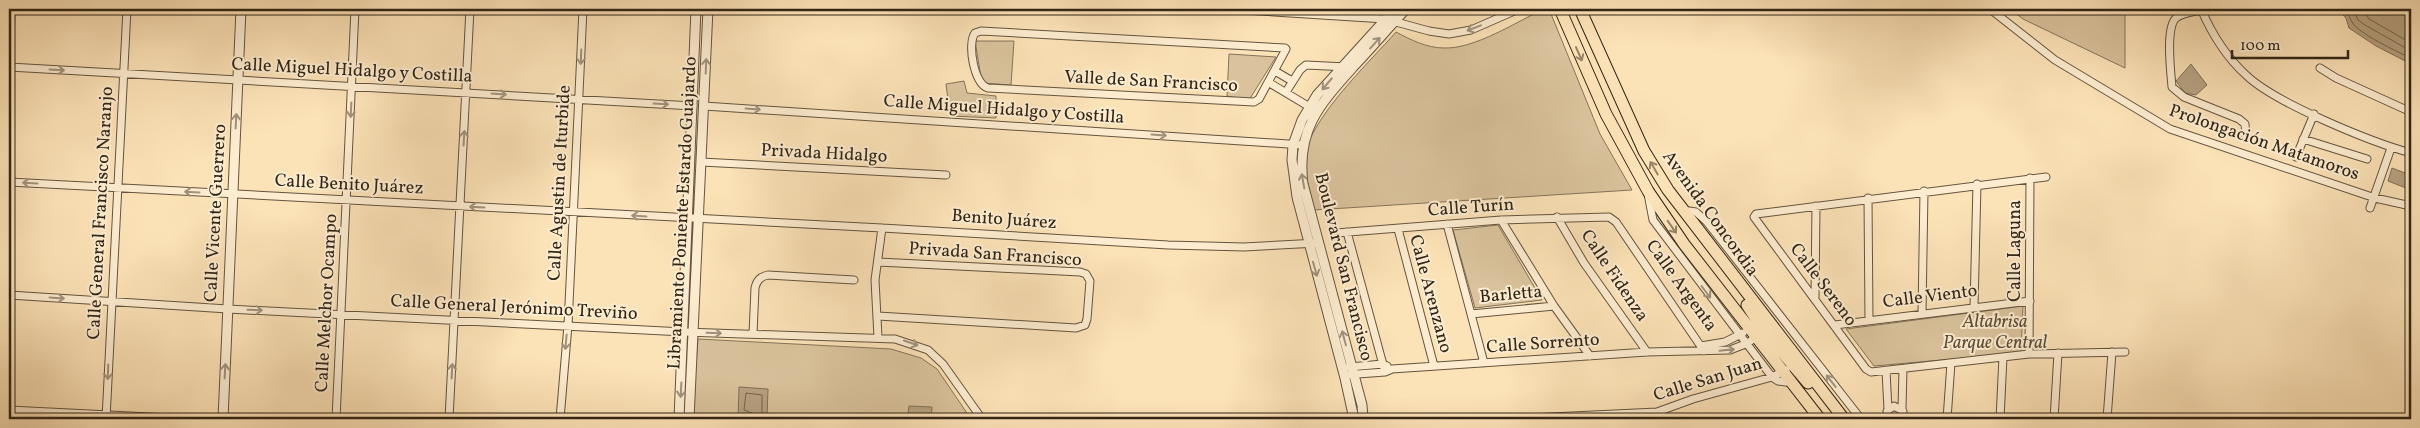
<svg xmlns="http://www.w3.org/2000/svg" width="2420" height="428" font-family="Vollkorn,serif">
  <rect width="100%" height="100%" fill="#fce2b7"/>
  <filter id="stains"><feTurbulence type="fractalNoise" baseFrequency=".004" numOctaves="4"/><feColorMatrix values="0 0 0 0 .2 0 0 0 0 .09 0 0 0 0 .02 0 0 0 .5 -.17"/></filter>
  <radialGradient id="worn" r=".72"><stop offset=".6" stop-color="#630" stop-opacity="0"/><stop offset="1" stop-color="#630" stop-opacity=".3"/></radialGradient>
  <path fill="#d9c29c" stroke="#85745a" d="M1544,9h5l51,125 32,56 -318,20c-3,-15 -9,-33 -9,-49 -1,-38 66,-100 91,-129 15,8 31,16 48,16 31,1 72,-26 100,-39z
    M2010,9h115v59l-102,-49z
    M975,41h39l-3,44 -29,-2z
    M1229,54l47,3 -27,43 -22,-4z
    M964,81l3,12 29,3v22l-46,-2 -4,-32z
    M1498,225l44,75 -67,8 -22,-78z
    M2023,306l-2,47 -147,13 -28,-37z
    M698,339l193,10 30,9 16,11 34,50h-279z"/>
  <path fill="#b7a281" stroke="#817057" d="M2337,9h74v55l-35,-18 -27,-18 -3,-10z
    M2191,64l16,21 -11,10 -11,-2 -9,-12z
    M2392,168l13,5 1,-3 5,1 -5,17 -18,-7z
    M739,387l29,2 -1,28h-29z
    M909,406l23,1 -1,12h-24z"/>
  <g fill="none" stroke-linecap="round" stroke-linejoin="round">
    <path stroke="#74644c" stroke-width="1" d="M2344,9c5,5 5,8 8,13 5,11 48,31 59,36
      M2353,9l5,11 7,5 46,26
      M2363,9l6,10 42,24
      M754,419l-2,-6 -8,-3 2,-17 16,2v24"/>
    <defs>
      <path id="minor" d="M1227,9l158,10 44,12 20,3 22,-4 48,-21
        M1990,9l65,51 115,69 205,69 36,8
        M2201,9c11,25 24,47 45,66 29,28 125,67 165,78
        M2202,10c-8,2 -20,3 -26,8 -11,10 -5,55 -4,69l12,10 55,22 6,5 1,13
        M981,31l304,17 1,1 -27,50 -5,3 -266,-14c-14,-3 -21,-45 -13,-55z
        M9,67l684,39
        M2320,68l16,10 75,34
        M1275,71l17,10
        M9,80l2,-71
        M1268,82l45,27
        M1286,92l14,-22 6,-5 41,2
        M704,106l599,39
        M2303,139l64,20
        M2296,157l18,-43
        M701,162l245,13
        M2046,177l-290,37 -2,3 112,152 5,3 158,-18 96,-2
        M9,182l873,46 286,17 76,2 74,-4
        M1648,194l5,26 119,157 6,4 15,2
        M1868,198l1,122
        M2370,208l21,-60
        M1682,210l14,2 11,10 154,197
        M1557,217l27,46 63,89
        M1501,220l53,86 36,50
        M1447,224l37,139
        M1398,229l36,137
        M1347,232l38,140
        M1336,233l165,-13 108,-3 7,5 88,129
        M878,262l202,10 6,2 4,7 -3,38 -2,6 -9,3 -198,-12
        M9,295l219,14 456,23 211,7 33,11 15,14 39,55
        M1815,297l1,-91
        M1974,307l3,-123
        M1922,313l2,-122
        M1471,314l83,-8
        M1835,325l195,-24
        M753,334l2,-46c2,-8 5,-11 13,-13l86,5
        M878,337l-3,-57 7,-52
        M1701,346l24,-4 18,-9
        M2029,354l1,-176
        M1349,367l34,-3 4,2
        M1886,371l2,38
        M1344,375l41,-3 7,-3 255,-17 83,-2 18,-7 10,-8
        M1902,408l1,-39
        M9,410l181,9
        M106,419l21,-410
        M336,419l19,-410
        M449,419l21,-410
        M560,419l8,-94 15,-316
        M1509,419l148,-7 36,-13 79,-22 14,-7
        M1887,419v-8l7,-5 9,5v8
        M1947,419l4,-56
        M2000,419l3,-62
        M2054,419l4,-66
        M2107,419l5,-67"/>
      <path id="tertiary" d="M223,419l18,-410
        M679,419l17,-410
        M689,419l19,-410
        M1354,419l-9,-41 -48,-181 -5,-37 1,-15 9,-25 15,-25 78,-86
        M1363,419l-1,-14 -59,-221c-7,-55 17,-80 51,-118 18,-19 34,-38 52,-57"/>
      <path id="primary" d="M1560,9l46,105 42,77 36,53 136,175
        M1580,9l64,142 24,39 176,229
        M1747,305l17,26 44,52"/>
    </defs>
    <use href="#minor" stroke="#64543f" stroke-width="9"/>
    <use href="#tertiary" stroke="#64543f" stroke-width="11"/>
    <use href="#primary" stroke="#312517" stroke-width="13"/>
    <use href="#minor" stroke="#fdecd0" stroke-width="7"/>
    <use href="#tertiary" stroke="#fdecd0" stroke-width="9"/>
    <use href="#primary" stroke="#fce2b7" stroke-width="11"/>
  </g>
  <defs><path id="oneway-shaft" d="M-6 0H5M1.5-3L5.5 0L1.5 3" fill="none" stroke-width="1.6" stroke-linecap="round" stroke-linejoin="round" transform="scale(1.25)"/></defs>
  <g stroke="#a1927d">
    <use href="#oneway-shaft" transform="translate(1474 28) rotate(159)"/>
    <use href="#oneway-shaft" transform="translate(1375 43) rotate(-48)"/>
    <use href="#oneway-shaft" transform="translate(581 57) rotate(92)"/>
    <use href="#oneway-shaft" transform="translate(706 66) rotate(-88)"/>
    <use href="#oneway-shaft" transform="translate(57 70) rotate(3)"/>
    <use href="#oneway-shaft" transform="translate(1327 84) rotate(130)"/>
    <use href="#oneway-shaft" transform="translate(499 94) rotate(4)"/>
    <use href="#oneway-shaft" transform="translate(661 104) rotate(3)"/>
    <use href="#oneway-shaft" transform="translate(753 109) rotate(4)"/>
    <use href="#oneway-shaft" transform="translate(351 110) rotate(93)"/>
    <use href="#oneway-shaft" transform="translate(236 121) rotate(-87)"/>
    <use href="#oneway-shaft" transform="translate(1159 135) rotate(4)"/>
    <use href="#oneway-shaft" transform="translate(464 138) rotate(-87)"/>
    <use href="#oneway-shaft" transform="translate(1303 181) rotate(-100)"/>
    <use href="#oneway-shaft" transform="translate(30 183) rotate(-177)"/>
    <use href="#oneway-shaft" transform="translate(192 192) rotate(-177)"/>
    <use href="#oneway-shaft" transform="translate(477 207) rotate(-177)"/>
    <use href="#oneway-shaft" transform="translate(639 216) rotate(-176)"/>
    <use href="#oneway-shaft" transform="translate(1315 269) rotate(74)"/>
    <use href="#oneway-shaft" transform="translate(1706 292) rotate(53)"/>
    <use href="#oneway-shaft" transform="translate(57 298) rotate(4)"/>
    <use href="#oneway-shaft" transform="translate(255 310) rotate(2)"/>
    <use href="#oneway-shaft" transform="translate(714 333) rotate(2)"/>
    <use href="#oneway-shaft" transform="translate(1344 338) rotate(-105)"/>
    <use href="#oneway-shaft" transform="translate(566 342) rotate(95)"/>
    <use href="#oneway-shaft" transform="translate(911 343) rotate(19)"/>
    <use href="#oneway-shaft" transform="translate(1727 350) rotate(-6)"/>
    <use href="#oneway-shaft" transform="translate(225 371) rotate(-87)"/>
    <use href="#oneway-shaft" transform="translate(452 371) rotate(-87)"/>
    <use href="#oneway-shaft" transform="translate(108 372) rotate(92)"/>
    <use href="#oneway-shaft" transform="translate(1831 381) rotate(-128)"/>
    <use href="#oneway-shaft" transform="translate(681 390) rotate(93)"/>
  </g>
  <g stroke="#968467">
    <use href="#oneway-shaft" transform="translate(1579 54) rotate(66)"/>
    <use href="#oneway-shaft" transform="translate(1654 168) rotate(-120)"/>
    <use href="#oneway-shaft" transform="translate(1672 227) rotate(55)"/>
  </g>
  <g text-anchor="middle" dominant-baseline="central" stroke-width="4" stroke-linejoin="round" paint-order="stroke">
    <g font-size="18" fill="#312517" stroke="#fdecd0">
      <text transform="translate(352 71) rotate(3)">Calle Miguel Hidalgo y Costilla</text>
      <text transform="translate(1151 82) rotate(3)">Valle de San Francisco</text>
      <text transform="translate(1004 110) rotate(4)">Calle Miguel Hidalgo y Costilla</text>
      <text transform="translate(2264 143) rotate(19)">Prolongación Matamoros</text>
      <text transform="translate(824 154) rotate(3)">Privada Hidalgo</text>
      <text transform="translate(560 183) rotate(-87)">Calle Agustin de Iturbide</text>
      <text transform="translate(349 185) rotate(3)">Calle Benito Juárez</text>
      <text transform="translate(1471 208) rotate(-4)">Calle Turín</text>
      <text transform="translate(101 213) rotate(-87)">Calle General Francisco Naranjo</text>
      <text transform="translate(216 213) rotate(-87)">Calle Vicente Guerrero</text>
      <text transform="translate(683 213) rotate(-87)">Libramiento Poniente Estardo Guajardo</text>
      <text transform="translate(1710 214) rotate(54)">Avenida Concordia</text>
      <text transform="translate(1004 220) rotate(4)">Benito Juárez</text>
      <text transform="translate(2015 251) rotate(-90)">Calle Laguna</text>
      <text transform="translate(995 255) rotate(4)">Privada San Francisco</text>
      <text transform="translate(1343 267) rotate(76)">Boulevard San Francisco</text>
      <text transform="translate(1614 276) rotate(56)">Calle Fidenza</text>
      <text transform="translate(1823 285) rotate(53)">Calle Sereno</text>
      <text transform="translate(1681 286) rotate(54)">Calle Argenta</text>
      <text transform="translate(1430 294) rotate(75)">Calle Arenzano</text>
      <text transform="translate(1511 295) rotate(-5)">Barletta</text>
      <text transform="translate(1930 297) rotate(-7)">Calle Viento</text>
      <text transform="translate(327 303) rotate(-87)">Calle Melchor Ocampo</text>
      <text transform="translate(514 308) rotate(3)">Calle General Jerónimo Treviño</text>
      <text transform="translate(1543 344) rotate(-4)">Calle Sorrento</text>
      <text transform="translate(1708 380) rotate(-17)">Calle San Juan</text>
    </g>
    <g font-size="18" font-style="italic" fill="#5b4c38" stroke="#fdecd0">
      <text x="1995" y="322">Altabrisa<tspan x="1995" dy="21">Parque Central</tspan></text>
    </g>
  </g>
  <rect width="2420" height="428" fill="none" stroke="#fce2b7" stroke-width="30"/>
  <rect x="10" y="10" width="2400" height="408" fill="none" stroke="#312517" stroke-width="2.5"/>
  <rect x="15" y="15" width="2390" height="398" fill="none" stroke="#312517"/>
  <path d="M2232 50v8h116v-8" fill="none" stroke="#312517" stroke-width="2.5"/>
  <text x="2240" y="50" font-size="15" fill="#312517" stroke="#fdecd0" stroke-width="4" paint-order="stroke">100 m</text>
  <rect width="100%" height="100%" filter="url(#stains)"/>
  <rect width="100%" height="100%" fill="url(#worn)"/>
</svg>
